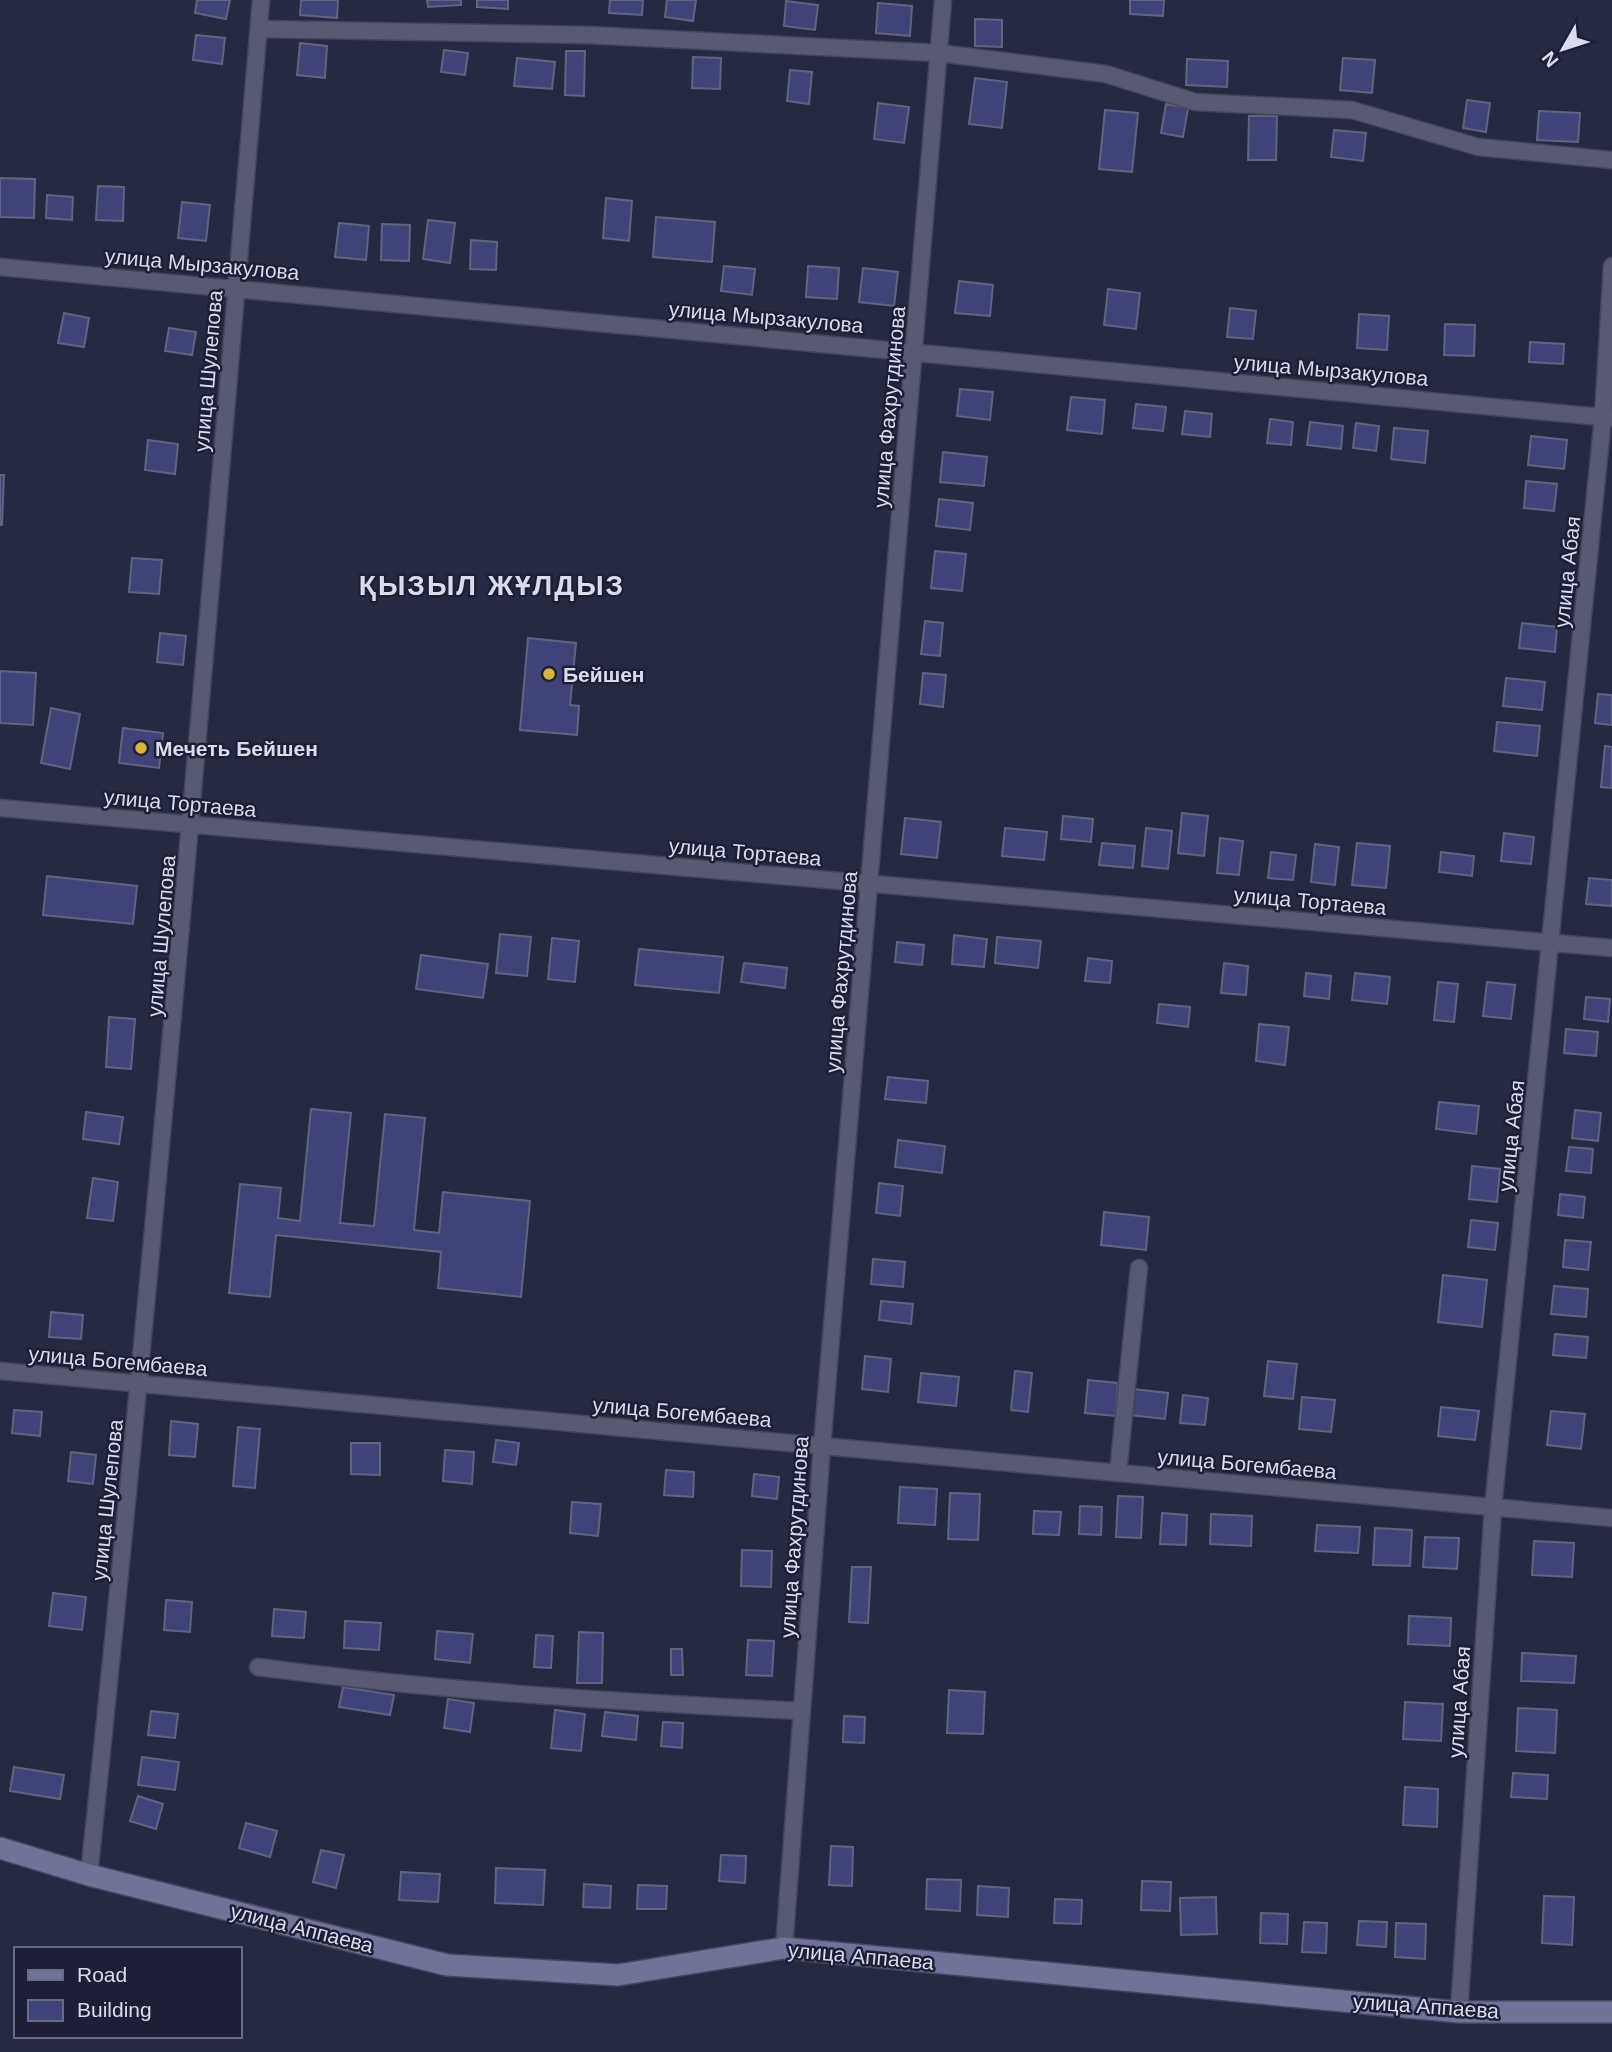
<svg xmlns="http://www.w3.org/2000/svg" width="1612" height="2052" font-family="Arial,sans-serif">
  <rect width="100%" height="100%" fill="#262942"/>
  <path fill="#404378" stroke="#606481" stroke-width="2" d="M197,0h33l-4,19 -31,-6z
    M301,0h37l-1,18 -37,-3z
    M427,0h34v5l-33,2z
    M477,0h31v9l-31,-2z
    M610,0h33l-1,15 -33,-2z
    M667,0h29l-3,21 -28,-4z
    M1130,0h34l-1,16 -33,-2z
    M786,1l32,4 -3,25 -31,-4z
    M878,3l34,3 -2,30 -34,-3z
    M975,19l27,1v27l-27,-1z
    M196,35l29,3 -3,26 -29,-4z
    M300,43l27,3 -2,32 -28,-3z
    M444,50l24,3 -3,22 -24,-3z
    M566,51h19l-1,45 -19,-1z
    M693,57l28,1 -1,31 -28,-1z
    M517,58l38,4 -3,27 -38,-3z
    M1343,58l32,2 -3,33 -32,-3z
    M1187,59l41,2 -1,26 -41,-2z
    M790,70l22,2 -3,32 -22,-3z
    M975,78l32,4 -5,46 -33,-4z
    M1467,100l23,3 -4,29 -23,-4z
    M878,103l31,4 -5,36 -30,-4z
    M1166,104l22,4 -5,29 -22,-4z
    M1105,110l33,3 -6,59 -33,-3z
    M1539,111l41,2 -2,29 -41,-2z
    M1249,116h28l-1,44h-28z
    M1334,130l32,3 -3,28 -32,-4z
    M0,178l35,1 -1,39 -34,-1z
    M98,186l26,1 -1,34 -27,-1z
    M47,195l26,2 -1,23 -26,-2z
    M606,198l26,3 -3,40 -26,-3z
    M182,202l28,3 -4,36 -28,-3z
    M656,217l59,5 -3,40 -59,-5z
    M428,220l27,3 -5,40 -27,-4z
    M339,223l30,3 -3,34 -31,-3z
    M382,224l28,1 -1,36 -28,-1z
    M471,240l26,2 -1,28 -26,-1z
    M724,266l31,3 -3,26 -31,-4z
    M808,266l31,2 -2,31 -31,-2z
    M863,268l35,4 -4,34 -35,-4z
    M959,281l34,4 -3,31 -35,-3z
    M1108,289l32,4 -4,36 -32,-4z
    M1230,308l26,3 -3,28 -26,-2z
    M64,313l25,5 -5,29 -26,-4z
    M1359,314l30,2 -2,34 -30,-2z
    M1445,324l30,1 -1,31 -30,-1z
    M169,328l27,4 -4,23 -27,-4z
    M1530,342l34,2 -1,20 -34,-2z
    M960,389l33,3 -3,28 -33,-4z
    M1071,397l34,3 -3,34 -35,-4z
    M1136,404l30,3 -3,24 -30,-3z
    M1185,411l27,3 -2,23 -28,-3z
    M1270,419l23,3 -2,23 -24,-2z
    M1310,422l33,4 -2,23 -34,-4z
    M1356,423l23,3 -3,25 -23,-3z
    M1394,428l34,3 -3,32 -34,-4z
    M1531,436l36,4 -3,29 -36,-4z
    M148,440l30,4 -3,30 -30,-4z
    M943,452l44,5 -3,29 -44,-4z
    M0,475h4l-2,50h-2z
    M1526,481l31,3 -3,27 -30,-3z
    M939,499l34,4 -3,27 -34,-4z
    M935,551l31,3 -4,37 -31,-3z
    M132,558l30,2 -3,34 -30,-2z
    M925,621l18,2 -3,33 -19,-2z
    M1522,623l35,4 -2,25 -36,-4z
    M160,633l26,3 -3,29 -26,-3z
    M528,638l48,5 -6,62 9,1 -2,29 -57,-5z
    M0,671l36,2 -3,52 -33,-2z
    M923,673l23,2 -3,32 -23,-3z
    M1506,678l39,4 -3,28 -39,-4z
    M1598,694l14,1v30l-17,-2z
    M51,708l29,6 -10,55 -29,-6z
    M1497,722l43,4 -3,30 -43,-5z
    M123,728l40,5 -4,35 -40,-5z
    M1605,746l7,1v41l-11,-1z
    M1182,813l26,3 -4,40 -26,-3z
    M1063,816l30,3 -2,23 -30,-3z
    M905,818l36,4 -4,36 -36,-4z
    M1005,828l42,4 -3,28 -42,-4z
    M1146,828l26,3 -4,38 -26,-3z
    M1504,833l30,4 -3,27 -30,-3z
    M1220,838l23,3 -4,34 -22,-2z
    M1102,843l33,3 -2,22 -34,-3z
    M1357,843l33,3 -4,42 -34,-3z
    M1315,844l24,3 -4,38 -24,-3z
    M1271,852l25,3 -3,25 -25,-2z
    M1441,852l33,4 -2,20 -33,-4z
    M47,876l90,10 -4,38 -90,-9z
    M1589,878l23,2v26l-26,-2z
    M500,934l31,3 -4,39 -31,-3z
    M954,935l33,4 -3,28 -32,-3z
    M997,937l44,4 -3,27 -43,-5z
    M552,938l27,3 -4,41 -27,-3z
    M897,942l27,3 -2,20 -27,-3z
    M639,949l84,8 -4,36 -84,-8z
    M421,955l67,9 -5,34 -67,-9z
    M1088,958l24,3 -2,22 -25,-2z
    M744,963l43,5 -2,20 -44,-6z
    M1224,963l24,3 -2,29 -25,-2z
    M1306,973l25,3 -2,23 -25,-3z
    M1355,973l35,4 -3,27 -35,-4z
    M1438,982l20,2 -4,38 -20,-2z
    M1487,982l28,3 -4,34 -28,-3z
    M1586,997l24,2 -2,23 -24,-3z
    M1159,1004l31,3 -2,20 -31,-4z
    M109,1017l26,2 -4,50 -25,-2z
    M1259,1024l30,3 -4,38 -29,-4z
    M1566,1029l32,3 -2,24 -32,-3z
    M888,1077l40,4 -2,22 -41,-4z
    M1439,1102l40,4 -3,28 -40,-5z
    M311,1109l40,4 -11,110 34,3 11,-112 40,4 -11,112 25,3 4,-41 87,9 -9,96 -83,-9 3,-36 -165,-17 -6,62 -41,-4 11,-109 41,4 -3,30 22,3z
    M1575,1110l26,3 -3,28 -26,-3z
    M86,1112l37,5 -4,27 -36,-5z
    M898,1140l47,6 -3,27 -47,-6z
    M1569,1147l24,2 -2,24 -25,-2z
    M1472,1166l28,3 -3,33 -28,-3z
    M93,1178l25,4 -5,39 -26,-3z
    M879,1183l24,3 -3,30 -24,-3z
    M1560,1194l25,3 -2,21 -25,-3z
    M1104,1212l45,5 -3,33 -45,-5z
    M1471,1220l27,3 -3,27 -27,-3z
    M1565,1240l26,2 -3,28 -25,-3z
    M873,1259l32,3 -2,25 -32,-3z
    M1443,1275l44,5 -5,47 -44,-5z
    M1554,1286l34,3 -2,28 -35,-3z
    M881,1301l32,3 -2,20 -32,-4z
    M51,1312l32,3 -2,24 -32,-2z
    M1555,1334l33,3 -2,21 -33,-3z
    M865,1356l26,3 -3,33 -26,-3z
    M1268,1361l29,3 -4,35 -29,-3z
    M1015,1371l17,2 -4,39 -17,-2z
    M921,1373l38,4 -3,29 -38,-4z
    M1088,1380l30,3 -3,33 -30,-3z
    M1133,1389l35,4 -3,26 -35,-4z
    M1183,1395l25,3 -3,27 -25,-2z
    M1302,1397l33,3 -4,32 -32,-3z
    M1441,1407l38,4 -4,29 -37,-4z
    M14,1410l28,2 -2,24 -28,-3z
    M1551,1411l34,3 -4,35 -34,-4z
    M171,1421l27,3 -3,33 -26,-2z
    M238,1427l22,2 -5,59 -22,-2z
    M496,1440l23,3 -3,22 -23,-3z
    M351,1443h29v32l-29,-1z
    M445,1450l29,2 -2,32 -29,-3z
    M71,1452l25,3 -3,29 -25,-3z
    M666,1470l28,2 -1,25 -29,-2z
    M754,1474l25,3 -2,22 -25,-3z
    M900,1487l37,2 -2,36 -37,-2z
    M950,1493l30,1 -2,46 -30,-1z
    M1118,1496l25,1 -2,41 -25,-1z
    M572,1502l29,2 -3,32 -28,-3z
    M1080,1506l22,1 -1,28 -22,-1z
    M1034,1511l27,1 -2,23 -26,-1z
    M1162,1513l25,2 -1,30 -26,-1z
    M1211,1514l41,2 -1,30 -41,-2z
    M1317,1525l43,2 -2,26 -43,-2z
    M1375,1528l37,2 -2,36 -37,-1z
    M1425,1537l34,1 -2,31 -34,-2z
    M1534,1541l40,2 -2,34 -40,-2z
    M742,1550l30,1 -1,36 -30,-1z
    M852,1567h19l-3,56 -19,-1z
    M53,1593l33,4 -4,33 -33,-4z
    M166,1600l26,2 -2,30 -26,-2z
    M274,1609l32,3 -2,26 -32,-2z
    M1409,1616l42,2 -1,28 -42,-2z
    M345,1621l36,2 -2,27 -35,-2z
    M437,1631l36,3 -3,29 -35,-4z
    M579,1632l24,1 -1,50h-25z
    M536,1635l17,1 -2,32 -17,-1z
    M748,1640l26,1 -2,35 -26,-1z
    M671,1649h11l1,26h-12z
    M1522,1653l54,3 -2,27 -53,-2z
    M343,1687l51,8 -4,20 -51,-8z
    M949,1690l36,2 -2,42 -36,-1z
    M448,1699l26,4 -4,29 -26,-4z
    M1405,1702l38,2 -2,37 -38,-2z
    M1518,1708l39,2 -2,43 -39,-2z
    M555,1710l30,4 -4,37 -30,-3z
    M151,1711l27,3 -3,24 -27,-3z
    M605,1712l33,4 -2,24 -34,-4z
    M844,1716l21,1 -1,26 -21,-1z
    M663,1722l20,1 -1,25 -21,-2z
    M142,1757l37,5 -4,28 -37,-5z
    M14,1767l50,8 -4,24 -50,-8z
    M1513,1773l35,2 -1,24 -36,-2z
    M1405,1787l33,2 -1,38 -34,-2z
    M138,1796l25,8 -7,25 -26,-8z
    M246,1823l31,8 -7,26 -31,-9z
    M831,1846l22,1 -1,39 -23,-1z
    M321,1850l23,5 -8,33 -23,-6z
    M721,1855l25,1 -1,27 -26,-2z
    M496,1868l49,2 -2,35 -48,-2z
    M401,1872l39,2 -2,28 -39,-2z
    M927,1879l34,1 -1,31 -34,-2z
    M1142,1881l29,1 -1,29 -29,-1z
    M584,1884l27,2 -1,22 -27,-1z
    M638,1885l29,1 -1,23h-29z
    M978,1886l31,2 -1,29 -31,-2z
    M1544,1896l30,1 -2,48 -30,-2z
    M1216,1897l1,37 -36,1 -1,-37z
    M1055,1899l27,1 -1,24 -27,-1z
    M1261,1913l27,1 -1,30 -27,-1z
    M1359,1921l28,1 -1,25 -29,-2z
    M1304,1922l23,1 -1,30 -24,-1z
    M1396,1923l30,1 -1,35 -30,-2z"/>
  <g fill="none" stroke-linecap="round" stroke-linejoin="round">
    <defs>
      <path id="street" d="M259,29l329,6 351,18 167,21 89,28 157,8 126,37 134,13
        M0,267l1612,151
        M0,808l1612,140
        M0,1371l1612,147
        M1118,1473l21,-205
        M258,1667c181,24 362,35 544,44
        M89,1875c66,-625 119,-1250 172,-1875
        M784,1948l38,-502 121,-1446
        M1459,2012l34,-504 110,-1091 9,-151"/>
      <path id="secondary" d="M0,1848l89,27 358,90 171,10 166,-27 675,64h153"/>
    </defs>
    <use href="#street" stroke="#43465d" stroke-width="19"/>
    <use href="#secondary" stroke="#43465d" stroke-width="24"/>
    <use href="#street" stroke="#575a72" stroke-width="16"/>
    <use href="#secondary" stroke="#6f739a" stroke-width="21"/>
  </g>
  <g fill="#d7b434" stroke="#1d1f37" stroke-width="2.5">
    <circle cx="549" cy="674" r="7"/>
    <circle cx="141" cy="748" r="7"/>
  </g>
  <g text-anchor="middle" dominant-baseline="central" stroke-width="5" stroke-linejoin="round" paint-order="stroke">
    <g font-size="21" fill="#dadced" stroke="#1d1f37">
      <text transform="translate(202 264) rotate(5)">улица Мырзакулова</text>
      <text transform="translate(766 317) rotate(5)">улица Мырзакулова</text>
      <text transform="translate(1331 370) rotate(5)">улица Мырзакулова</text>
      <text transform="translate(208 371) rotate(-85)">улица Шулепова</text>
      <text transform="translate(889 407) rotate(-85)">улица Фахрутдинова</text>
      <text transform="translate(1567 572) rotate(-84)">улица Абая</text>
      <text transform="translate(180 803) rotate(5)">улица Тортаева</text>
      <text transform="translate(745 852) rotate(5)">улица Тортаева</text>
      <text transform="translate(1310 901) rotate(5)">улица Тортаева</text>
      <text transform="translate(161 936) rotate(-85)">улица Шулепова</text>
      <text transform="translate(841 972) rotate(-85)">улица Фахрутдинова</text>
      <text transform="translate(1511 1136) rotate(-84)">улица Абая</text>
      <text transform="translate(118 1361) rotate(5)">улица Богембаева</text>
      <text transform="translate(682 1412) rotate(5)">улица Богембаева</text>
      <text transform="translate(1247 1464) rotate(5)">улица Богембаева</text>
      <text transform="translate(107 1500) rotate(-84)">улица Шулепова</text>
      <text transform="translate(794 1537) rotate(-86)">улица Фахрутдинова</text>
      <text transform="translate(1459 1702) rotate(-86)">улица Абая</text>
      <text transform="translate(302 1928) rotate(14)">улица Аппаева</text>
      <text transform="translate(861 1956) rotate(5)">улица Аппаева</text>
      <text transform="translate(1426 2006) rotate(4)">улица Аппаева</text>
    </g>
    <g font-size="21" font-weight="bold" fill="#dadced" stroke="#1d1f37" text-anchor="start">
      <text x="563" y="674">Бейшен</text>
      <text x="155" y="748">Мечеть Бейшен</text>
    </g>
    <g font-size="28" font-weight="bold" letter-spacing="2" fill="#dadced" stroke="#1d1f37">
      <text x="492" y="585">ҚЫЗЫЛ ЖҰЛДЫЗ</text>
    </g>
  </g>
  <rect x="14" y="1947" width="228" height="91" fill="#1d1f37" stroke="#696b80" stroke-width="2"/>
  <rect x="28" y="1970" width="35" height="10" fill="#6f739a" stroke="#696b80" stroke-width="2"/>
  <text x="77" y="1982" font-size="21" fill="#dadced">Road</text>
  <rect x="28" y="2000" width="35" height="21" fill="#404378" stroke="#696b80" stroke-width="2"/>
  <text x="77" y="2017" font-size="21" fill="#dadced">Building</text>
  <g transform="translate(1563 49) rotate(231)" stroke="#1d1f37" stroke-width="5" paint-order="stroke">
  <path d="M0-5L12 26L0 18L-12 26Z" fill="#dadced"/>
  <text y="-10" font-size="19" font-weight="bold" text-anchor="middle" fill="#dadced">N</text>
  </g>
</svg>
